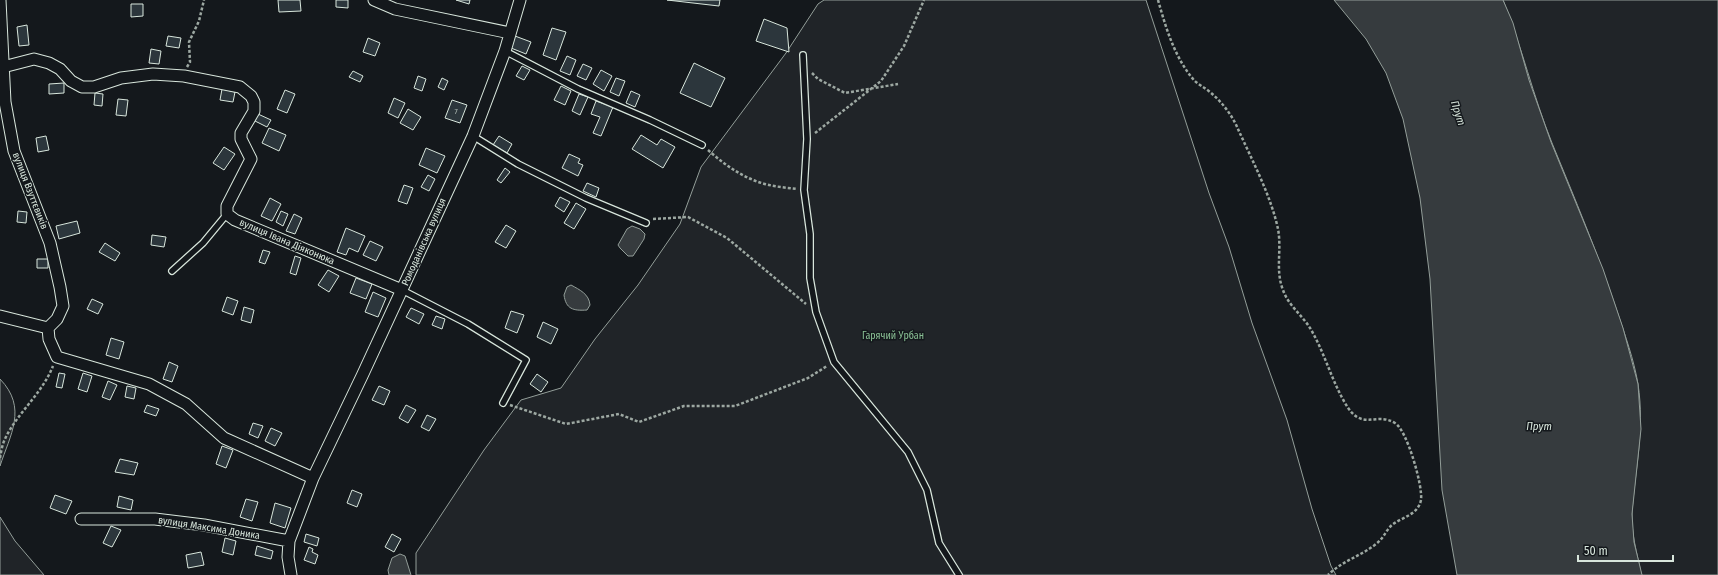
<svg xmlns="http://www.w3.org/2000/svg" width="1718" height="575" font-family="'Fira Sans Condensed',sans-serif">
  <rect width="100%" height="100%" fill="#14181c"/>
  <path fill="#202428" stroke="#939e99" d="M824,0h322l63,193 20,54 23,76 35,97 25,89 19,57 5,9h-920v-22l68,-103 37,-50 40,-12 34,-49 43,-54 42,-61 21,-57 85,-114 32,-49z
    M1503,0h215v575h-76l-1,-2c-4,-20 -10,-40 -9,-60 3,-44 13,-83 6,-129 -4,-24 -13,-49 -21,-73 -19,-57 -42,-112 -65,-168 -19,-47 -30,-96 -49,-143z
    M0,379c28,29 10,56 0,87z
    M0,517l15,24 29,34h-44z"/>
  <path fill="#363b3e" stroke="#939e99" d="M1334,0h169l10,23 16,57 22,62 52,127 20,59 15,56 3,45 -9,85 2,28 8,33h-185l-15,-85 -12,-211 -10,-81 -17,-79 -17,-46 -20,-34z
    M632,226l8,3 5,5 -1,5 -11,17h-5l-8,-8 -2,-3 9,-16z
    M571,285c9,5 18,9 19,20l-3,5c-14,1 -21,-1 -23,-15l3,-8z
    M400,554l5,2 6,19h-22l-1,-5 4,-12z"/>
  <path fill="#2c363c" stroke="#d8e6dc" d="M278,0h22l1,11 -22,1z
    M336,0h12v8l-12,-1z
    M456,0h14l-1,4z
    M667,0h53l-1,6z
    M131,4h12v12l-12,1z
    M764,19l23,9 2,24 -33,-11z
    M27,25l2,20 -10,1 -2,-19z
    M552,28l14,4 -10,28 -13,-5z
    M168,36l13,2 -2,10 -13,-2z
    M515,36l16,6 -5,12 -15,-6z
    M368,38l12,5 -5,13 -12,-4z
    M151,49l10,2 -2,13 -10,-1z
    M567,56l9,4 -6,15 -10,-4z
    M694,63l31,15 -14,29 -31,-14z
    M583,64l9,4 -6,12 -9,-4z
    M522,66l8,4 -6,10 -8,-4z
    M601,70l11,6 -8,15 -11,-7z
    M353,71l10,5 -3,6 -11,-5z
    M418,76l8,3 -4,12 -8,-3z
    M442,78l6,3 -4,9 -6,-3z
    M616,78l9,3 -6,15 -9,-4z
    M64,83v10l-15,1v-10z
    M561,86l10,5 -6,14 -11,-5z
    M222,89l13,3 -2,10 -13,-2z
    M285,90l10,4 -8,19 -10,-4z
    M631,91l9,4 -5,12 -9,-4z
    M95,93l8,1 -1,12 -8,-1z
    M579,94l9,3 -8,18 -8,-4z
    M394,98l11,5 -7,15 -10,-5z
    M118,99l10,1 -2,16 -10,-1z
    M452,100l15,5 -7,18 -15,-5z
    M596,101l17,6 -12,29 -8,-3 7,-16 -9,-3z
    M408,109l13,8 -8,13 -13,-7z
    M258,114l13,6 -4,7 -12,-6z
    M269,128l17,7 -7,16 -17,-8z
    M641,135l16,10 4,-6 14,8 -12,21 -31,-19z
    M46,136l3,14 -11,2 -2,-14z
    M499,136l13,8 -5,9 -14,-8z
    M224,147l11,7 -11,16 -11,-7z
    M426,148l19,8 -8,17 -18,-8z
    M569,154l11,5 -2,4 5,2 -5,11 -16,-8z
    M505,168l5,4 -9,11 -4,-3z
    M428,175l7,4 -6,12 -8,-4z
    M587,183l12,5 -3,9 -13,-6z
    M404,185l9,3 -6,16 -9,-3z
    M560,197l10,5 -6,10 -9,-6z
    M270,198l11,6 -9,17 -11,-5z
    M576,203l10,6 -12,20 -10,-6z
    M18,211l9,1 -1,11 -9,-1z
    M281,211l7,3 -5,12 -7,-4z
    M294,214l8,4 -7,16 -9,-3z
    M77,221l3,12 -21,6 -3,-13z
    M506,225l10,6 -10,17 -11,-6z
    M346,228l19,8 -7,16 -9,-4 -3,7 -9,-3z
    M152,235l14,2 -2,10 -13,-2z
    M370,241l13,6 -7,14 -13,-6z
    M105,243l15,10 -5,8 -16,-9z
    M263,250l7,2 -5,12 -6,-2z
    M295,256l6,2 -5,17 -6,-2z
    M37,259h11v9h-11z
    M328,270l11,6 -10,16 -11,-7z
    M356,278l16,6 -6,15 -16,-6z
    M373,292l13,6 -8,19 -13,-5z
    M227,297l11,4 -5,14 -11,-4z
    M92,299l11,5 -5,10 -11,-5z
    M244,307l10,3 -3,13 -10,-3z
    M411,308l13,6 -5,10 -13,-7z
    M511,311l13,4 -7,18 -12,-5z
    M436,316l9,3 -3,10 -10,-4z
    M543,322l15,7 -7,15 -14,-7z
    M111,338l13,4 -5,17 -13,-4z
    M169,362l9,4 -6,16 -9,-3z
    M59,373l6,1 -3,14 -6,-1z
    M83,373l9,3 -5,16 -9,-3z
    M537,374l11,8 -7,10 -11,-8z
    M108,381l9,4 -7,15 -8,-3z
    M127,386l9,2 -2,11 -9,-2z
    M379,386l11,5 -6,14 -12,-5z
    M147,405l12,4 -3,7 -12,-4z
    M406,405l10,5 -8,13 -9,-5z
    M427,415l9,4 -7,12 -8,-4z
    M253,423l10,3 -5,12 -9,-4z
    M271,428l11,5 -7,13 -10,-5z
    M222,446l11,4 -7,18 -10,-4z
    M120,459l18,4 -4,12 -19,-3z
    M352,490l10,4 -5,13 -10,-4z
    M55,495l17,6 -6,13 -16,-6z
    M119,496l14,4 -2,10 -14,-3z
    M246,499l12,3 -6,19 -12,-4z
    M275,503l16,5 -6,20 -15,-5z
    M111,526l10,4 -9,17 -9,-4z
    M306,534l13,4 -2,8 -13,-4z
    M392,534l9,5 -7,13 -9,-5z
    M225,538l11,3 -3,14 -11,-3z
    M257,546l16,5 -2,8 -16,-4z
    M309,547l4,2 -1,3 6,3 -3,9 -11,-4z
    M201,552l3,13 -16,3 -2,-13z"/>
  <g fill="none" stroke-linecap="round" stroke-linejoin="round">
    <defs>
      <path id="lane" d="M505,51l73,38 72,31 52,25
        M803,55l4,84 -3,51 6,44v44l6,34 18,50 74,90 19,38 12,53 20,32
        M473,136l45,28 68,34 60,25
        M172,271l31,-28 24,-29
        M402,290l66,34 58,36 -23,43"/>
      <path id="street" d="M0,0l5,102 9,49 36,92 10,44 3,19 -6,13 -9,9
        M374,0l21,9 115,24
        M3,67l31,-8 15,4 11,6 11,12 11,6h12l27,-9 32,-4 31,2 56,11 11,9 3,6v9l-13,22v6l10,20 -24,47v8l8,6 167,70
        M0,316l48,12 1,11 8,18 92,27 37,20 38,34 89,40
        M81,519h74l49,6 85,16
        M291,575l-3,-18 1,-16 24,-63 49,-102 111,-240 32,-85 15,-51"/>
    </defs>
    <use href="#lane" stroke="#d8e6dc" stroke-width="8"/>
    <use href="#street" stroke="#d8e6dc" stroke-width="13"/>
    <path stroke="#9da8a2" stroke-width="2.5" stroke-dasharray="3 2" stroke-linecap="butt" d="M1158,0c8,28 16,56 35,79 4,5 11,8 17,13 12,10 22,23 28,37 14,31 33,67 40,100 4,21 -3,41 5,61 5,15 19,25 27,38 14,23 21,51 35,75 17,30 30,8 50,20 12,7 28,63 26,77 -3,15 -19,17 -29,25 -6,5 -8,13 -16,19 -15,12 -34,17 -48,31
      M187,67l3,-5 -1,-20 10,-21 5,-21
      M812,73l6,6 27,14 53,-9
      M815,133l66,-52 23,-35 20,-46
      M708,150c18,16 38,30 61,35 9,2 19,3 28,4
      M653,219l35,-2 39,21 79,66
      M510,405l56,19 53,-10 20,8 45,-16h51l73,-28 19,-12
      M0,458c1,-6 2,-13 5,-19 12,-26 37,-45 48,-73"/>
    <use href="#lane" stroke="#14181c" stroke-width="5.5"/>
    <use href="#street" stroke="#14181c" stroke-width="11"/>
  </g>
  <g text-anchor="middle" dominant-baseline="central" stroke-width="3" stroke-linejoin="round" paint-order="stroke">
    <g font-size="8" fill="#adbab4">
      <text x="456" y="111">7</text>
    </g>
    <g font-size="10" fill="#d8e6dc" stroke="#14181c">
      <text transform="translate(30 191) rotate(69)">вулиця Взуттєвиків</text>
      <text transform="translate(287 242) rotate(23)">вулиця Івана Діяконюка</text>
      <text transform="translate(424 242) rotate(-66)">Ромоданівська вулиця</text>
      <text transform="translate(209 528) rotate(9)">вулиця Максима Доника</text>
    </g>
    <g font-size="10" fill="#8ac095" stroke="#14181c">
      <text x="893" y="336">Гарячий Урбан</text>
    </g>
    <g font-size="11" font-style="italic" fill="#d8e6dc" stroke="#14181c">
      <text transform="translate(1458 113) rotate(72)">Прут</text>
      <text x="1539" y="426">Прут</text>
    </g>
  </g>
  <path d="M1578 555v6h95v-6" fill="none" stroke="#d8e6dc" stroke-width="2"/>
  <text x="1584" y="555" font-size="12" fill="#d8e6dc" stroke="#14181c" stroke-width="3" paint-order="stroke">50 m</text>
</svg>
